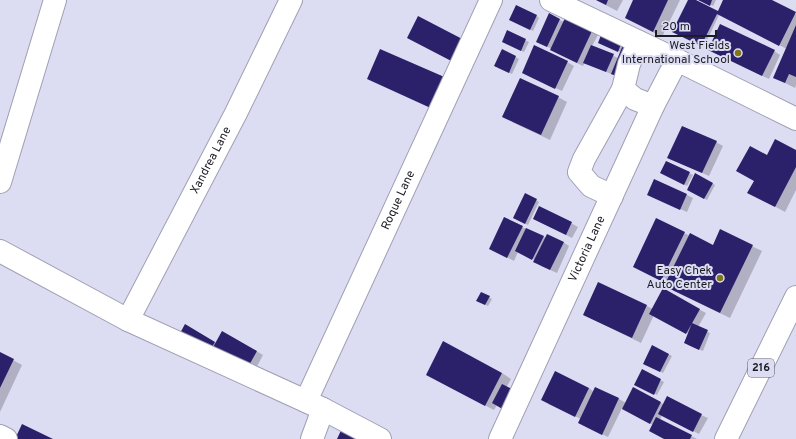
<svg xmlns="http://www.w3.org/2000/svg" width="796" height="439" font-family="Overpass,sans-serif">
  <rect width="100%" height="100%" fill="#dcddf3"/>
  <path fill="#0003" d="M596,0h27l-6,11z
    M635,0h45l-18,37 -36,-19z
    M689,0h5l24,12 6,-12h45l27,14v71l-1,3 -20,-10 12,-29 -68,-34 -15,32 -31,-15z
    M700,0h16l-3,6z
    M549,15l15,7 27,10 7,3 -6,11 26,12 3,-6 -19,-8 25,-6 -14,37 -28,-13 -2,4 -25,-12 -6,-5 -12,-6z
    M537,16l2,2 -6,13 -19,-10z
    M508,32l21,10 -5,10 -18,-8z
    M502,50l17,9 -7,15 -14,-6z
    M774,51l6,4 -11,24 -54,-26z
    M567,62l7,4 -12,25 -33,-15z
    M558,97l9,5 -17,38 -38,-18z
    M716,142l7,4 -14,30 -34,-15z
    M796,151v39l-11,22 -27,-15 9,-41z
    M667,162l26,13 -6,11 -22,-12z
    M696,175l19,10 -8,15 -19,-10z
    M687,195l6,3 -6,14 -32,-14z
    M536,200l3,2 -11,23 -14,-7z
    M534,219l37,4 7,4 -6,11z
    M522,227l24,11 17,4 6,4 -12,27 -16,-7 -6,-6 -17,-8 -4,9 -17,-9z
    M721,231l41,20 -32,67 -56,-27 -7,-8 -27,-13 44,-37 29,13z
    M599,283l54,26 10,-19 43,23 -8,14 12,6 -7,18 -15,-6 1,-11 -35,-19 -13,28 -57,-28z
    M481,293l11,6 -4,7 -10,-5z
    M185,325l31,18 7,-11 40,23 -9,17 -74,-37z
    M653,347l19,9 -9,17 -19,-9z
    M0,353l22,12 -22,47z
    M642,371l22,11 -7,13 -22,-11z
    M502,373l9,6 -17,31 -58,-30z
    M589,388l5,4 25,7 7,4 7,-14 30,15 38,11 7,3 -9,16 -37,-19 -2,5 37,19h-32l-12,-14 -31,-17 -14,29 -22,-10 -5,-8 -33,-15z"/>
  <path fill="#2b216b" d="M596,0h12l-2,5z
    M633,0h35l-15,32 -28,-14z
    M688,0h8l22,11 5,-11h49l24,12 -17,34 -62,-32 -16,32 -29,-14z
    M698,0h14l-2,6z
    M516,5l21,10 -7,15 -21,-10z
    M549,13l11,6 -13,28 -11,-5z
    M418,16l52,27 -11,22 -52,-27z
    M565,18l27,13 -15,32 -27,-13z
    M720,24l55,26 -13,26 -54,-26z
    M796,25v52l-7,-3 -4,9 -12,-5z
    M604,27l20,9 -6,16 -20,-9z
    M507,30l19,9 -5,12 -19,-9z
    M625,40l11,4 -14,34 -11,-4z
    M534,45l34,16 -13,28 -33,-16z
    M591,45l23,9 -8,18 -23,-9z
    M380,49l69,30 -14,31 -68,-31z
    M502,49l14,7 -7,17 -15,-7z
    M520,78l39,18 -18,39 -39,-18z
    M682,126l35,15 -15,32 -35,-15z
    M775,139l21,11v17l-21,40 -28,-14 7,-12 -18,-10 14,-25 17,9z
    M666,161l24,11 -6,13 -24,-12z
    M695,173l18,10 -9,16 -17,-9z
    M654,179l33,15 -7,16 -33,-15z
    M525,193l12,6 -12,25 -12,-6z
    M539,206l33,16 -6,13 -33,-16z
    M504,217l19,9 -16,32 -18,-9z
    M656,218l29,14 -24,49 -28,-14z
    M526,228l18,8 -12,24 -17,-9z
    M720,229l33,16 -33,68 -56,-27 26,-53 23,12z
    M547,234l17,8 -14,28 -17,-8z
    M598,282l49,23 -15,33 -49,-23z
    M663,288l37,21 -14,25 -37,-20z
    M481,292l9,4 -5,9 -9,-4z
    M692,323l16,7 -9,20 -15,-7z
    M185,324l30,18 -6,10 -30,-17z
    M222,331l35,20 -10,18 -35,-20z
    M443,341l59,32 -17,33 -59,-31z
    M652,345l17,9 -9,18 -17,-8z
    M0,352l14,7 -14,29z
    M642,369l19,10 -7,16 -20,-10z
    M555,371l34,17 -14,29 -34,-17z
    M502,384l14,7 -10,20 -14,-8z
    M595,387l24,11 -17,37 -24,-12z
    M633,387l28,15 -11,22 -28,-15z
    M667,396l35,18 -9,18 -35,-18z
    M656,417l36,18 -2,4h-26l-15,-8z
    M22,424l31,15h-38z
    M344,424l28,15h-35z"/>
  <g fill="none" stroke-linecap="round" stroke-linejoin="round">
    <defs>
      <g id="minor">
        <path d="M551,0l126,60 119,59"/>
        <path d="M639,42l-10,22 -6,25 12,10 18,7"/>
        <path d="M0,182l55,-182"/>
        <path d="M612,196l-21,-10 -12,-14 5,-13 39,-70"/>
        <path d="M0,251l128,69 195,89 57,30"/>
        <path id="s1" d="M128,320l108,-207 55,-113"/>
        <path id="s2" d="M306,401l185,-401"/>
        <path d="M0,436l6,3"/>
        <path d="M312,439l11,-30"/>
        <path id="s3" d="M500,439l153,-333 24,-46"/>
      </g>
      <path id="major" d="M726,439l70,-142"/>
    </defs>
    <use href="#minor" stroke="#9ea0b4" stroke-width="24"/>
    <use href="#major" stroke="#9ea0b4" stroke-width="24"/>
    <use href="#minor" stroke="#fff" stroke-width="22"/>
    <use href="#major" stroke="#fff" stroke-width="22"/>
  </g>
  <g fill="#81761a" stroke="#dcddf3" stroke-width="1.5">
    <circle cx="738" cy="53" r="4"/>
    <circle cx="720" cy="278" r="4"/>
  </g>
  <g text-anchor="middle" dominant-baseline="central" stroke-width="4" stroke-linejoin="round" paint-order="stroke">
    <rect fill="#dcddf3" stroke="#565662" stroke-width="1" x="748" y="359" width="26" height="18" rx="3"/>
    <g font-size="11" font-weight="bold" fill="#1c1c24">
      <text x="761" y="368">216</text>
    </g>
    <g font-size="12" fill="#1c1c24" stroke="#dcddf3" text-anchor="end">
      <text x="730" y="46">West Fields<tspan x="730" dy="14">International School</tspan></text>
      <text x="712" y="271">Easy Chek<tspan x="712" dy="14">Auto Center</tspan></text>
    </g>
    <g font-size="12" fill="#1c1c24" stroke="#dcddf3">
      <text stroke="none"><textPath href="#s1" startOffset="180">Xandrea Lane</textPath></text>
      <text stroke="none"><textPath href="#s2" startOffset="221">Roque Lane</textPath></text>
      <text stroke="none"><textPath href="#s3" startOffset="209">Victoria Lane</textPath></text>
    </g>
  </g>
  <path d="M656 30v6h60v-6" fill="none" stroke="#1c1c24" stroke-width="2"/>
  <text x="662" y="30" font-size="12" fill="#1c1c24" stroke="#dcddf3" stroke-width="3" paint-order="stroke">20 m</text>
</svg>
